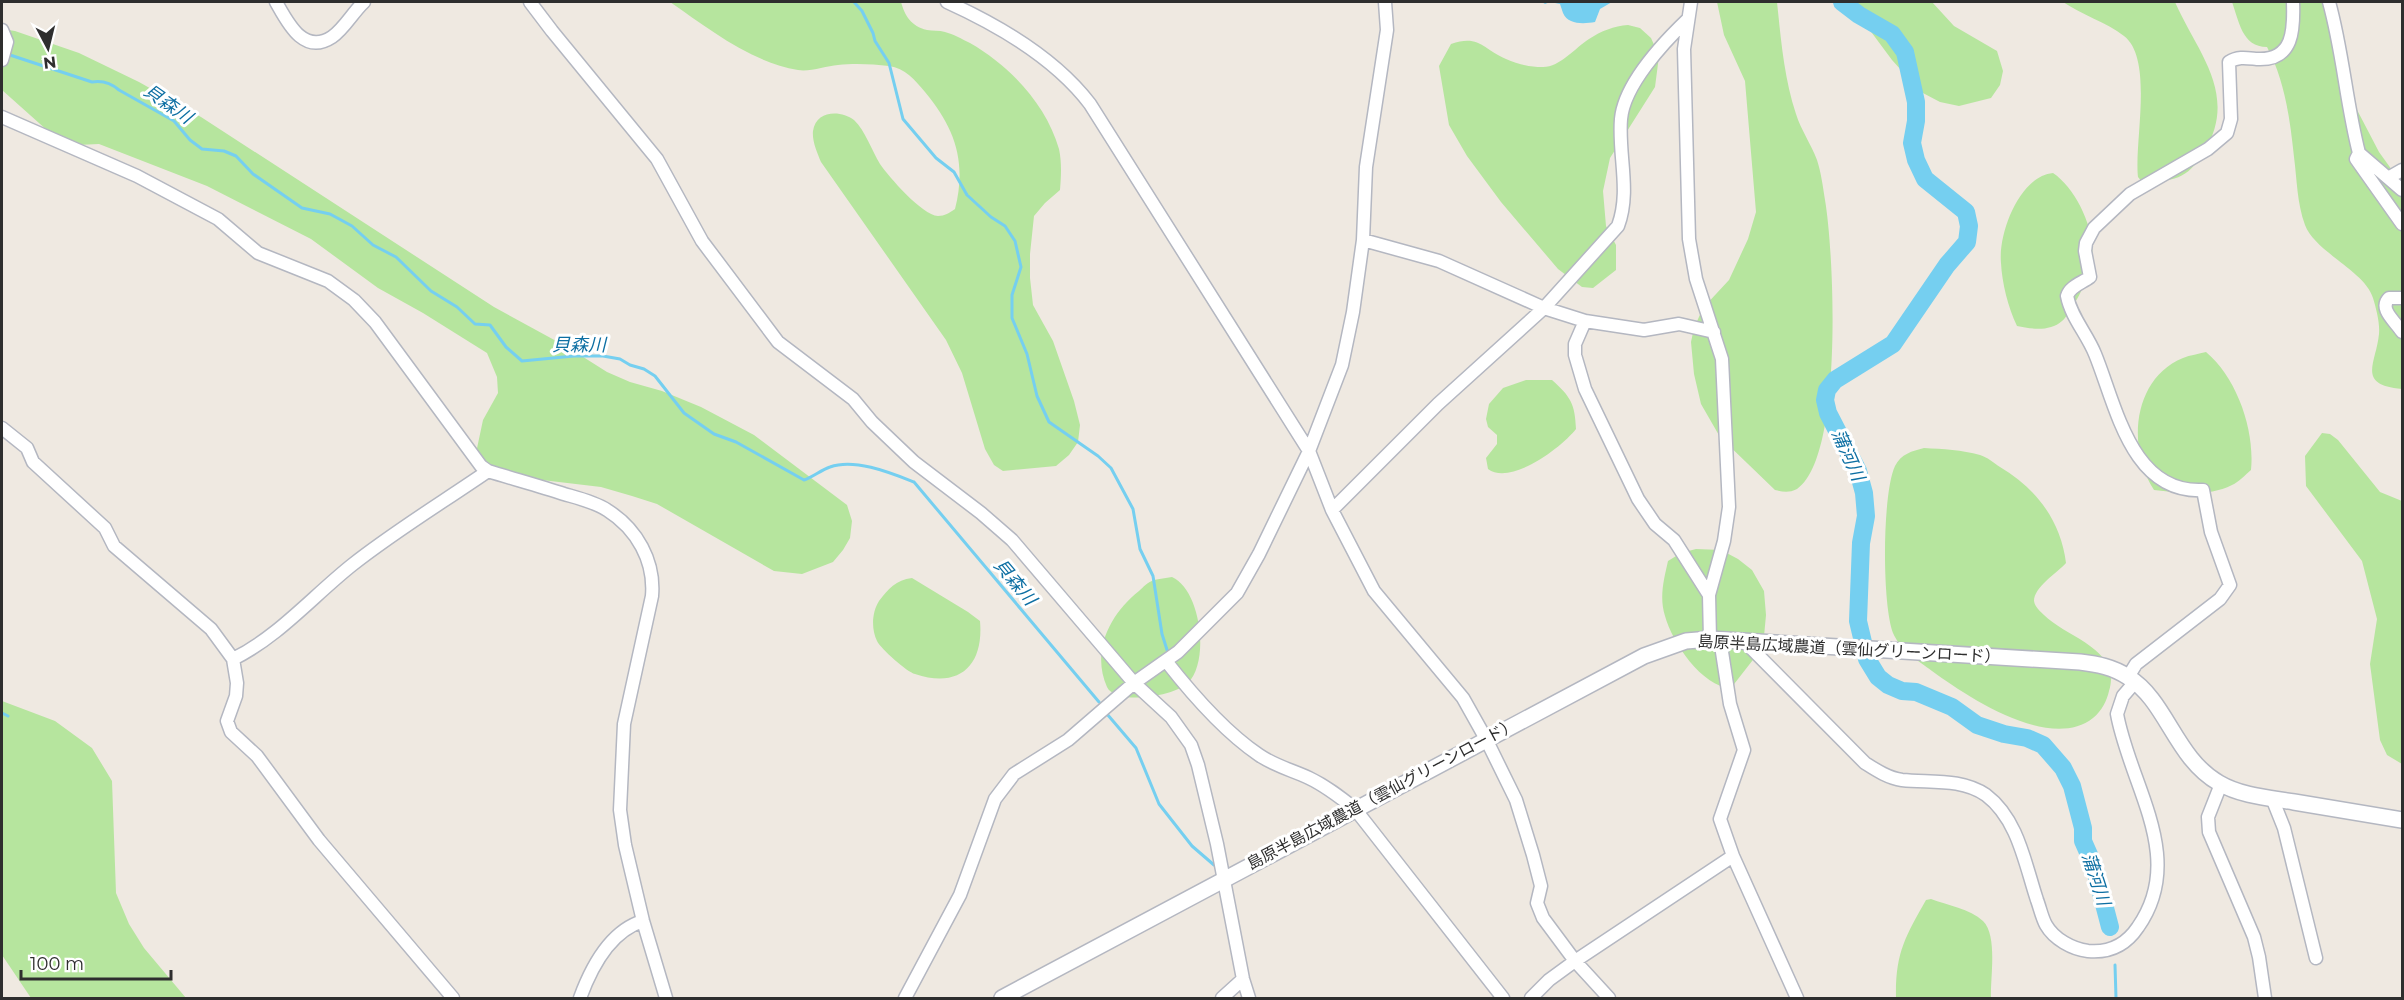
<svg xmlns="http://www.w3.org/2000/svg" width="2404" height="1000" font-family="Montserrat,'Noto Sans JP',sans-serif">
  <rect width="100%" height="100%" fill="#efe9e1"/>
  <path fill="#b6e59e" d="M670,2h231c4,14 10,24 26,28 6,1 12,0 18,2 8,2 17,7 25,11 40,23 76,61 89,106 3,14 2,28 1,41l-15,13 -11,13 -4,38v24l3,27 20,36 21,60 6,24 -2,17 -9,13 -13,11 -53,5 -9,-6 -9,-16 -23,-76 -16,-33 -125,-178c-4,-10 -9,-21 -8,-31 3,-21 28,-21 41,-11 11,10 18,31 26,44 9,13 42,51 58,52 7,0 11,-3 17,-7 12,-47 0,-81 -30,-117 -10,-12 -20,-24 -36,-26 -16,-2 -35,-3 -51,-1 -12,1 -28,7 -40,5 -48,-8 -90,-42 -128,-68z
    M1717,2h60c4,38 7,75 19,112 5,16 15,30 21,46 4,12 6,27 8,40 9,52 19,257 -28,289 -8,4 -14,3 -22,1l-55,-53 -19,-33 -7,-30 -3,-32 3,-14 9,-20 26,-28 19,-41 8,-27 -11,-131 -21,-46z
    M1849,2h83l22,24 43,25 6,20 -3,14 -9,13 -32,8 -19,-4 -19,-10 -29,-32z
    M2063,2h112c23,52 64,92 29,150 -17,28 -31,29 -62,30l-4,-5c-4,-35 16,-118 -14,-141 -18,-14 -42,-21 -61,-34z
    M2232,2h93l30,104 24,46 23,32v205c-46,-4 -26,-25 -23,-55 1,-11 -3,-26 -6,-36 -8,-27 -58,-46 -68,-73 -8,-22 -8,-45 -11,-68 -4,-38 -9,-76 -27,-110 -25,0 -28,-26 -35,-45z
    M1628,25l12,3 11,10 8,18 -4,31 -45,71 -7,33 3,35 10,19v25l-23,18 -11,-1 -24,-18 -57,-67 -34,-46 -18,-31 -10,-59 12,-22c28,-10 32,5 55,15 11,5 24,8 36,8 17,1 33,-19 47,-28 12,-8 25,-13 39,-14z
    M2,29l13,2 64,22 60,29 62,35 293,190 75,41 38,24 23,10 32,9 39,16 53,28 93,70 5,16 -2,17 -7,12 -10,12 -31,12 -28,-3 -117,-67 -25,-8 -31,-9 -59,-7 -57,-1 -9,-26 7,-33 15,-27 -1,-16 -10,-24 -64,-40 -45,-25 -67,-49 -104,-53 -108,-42 -22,1 -19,-5 -56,-50z
    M2053,173c24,16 45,61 38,90 -3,15 -10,30 -18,43 -3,4 -7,12 -11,15 -12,11 -31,8 -45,5 -9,-19 -15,-43 -16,-63 -3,-30 19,-87 52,-90z
    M2206,352c31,26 49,78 45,118 -6,5 -12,12 -19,15 -24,12 -53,8 -78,5 -27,-42 -22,-111 29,-132 7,-3 16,-4 23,-6z
    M1526,380h26c19,17 23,24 24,49 -14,18 -65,57 -88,40l-2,-11 11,-14v-9l-9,-8 -2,-8 3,-15 14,-16z
    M2322,433l8,1 8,6 42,52 22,9v263l-15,-9 -7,-15 -10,-76 7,-45 -15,-58 -56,-75 -1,-30z
    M1924,448c19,1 38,2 56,7 7,2 14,8 20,12 36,21 61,54 66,96 -9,10 -32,24 -32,38 1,6 6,10 10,14 23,23 78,34 65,76 -2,9 -7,20 -16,27 -43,34 -125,-21 -161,-47 -13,-10 -32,-21 -39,-38 -11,-28 -11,-139 2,-167 6,-12 17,-15 29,-18z
    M1696,549l25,1 17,9 14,11 12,21 2,24 -3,32 -32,41c-29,-1 -59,-46 -66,-72 -6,-19 -1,-37 3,-55l13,-8z
    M1172,577c29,13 38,84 16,106 -13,13 -72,23 -81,4 -16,-36 3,-73 32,-96 4,-4 9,-9 15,-11 5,-1 12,-2 18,-3z
    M912,578l56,34 12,9c4,45 -21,68 -65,53 -8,-2 -34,-25 -38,-33 -6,-12 -5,-29 2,-40 9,-12 17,-21 33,-23z
    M2,701l53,20 37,27 20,33 4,112 13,31 15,24 42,50h-155l-29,-43z
    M1931,899c16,6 39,10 52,22 15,15 7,57 8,77h-95c-1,-44 9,-61 30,-98z"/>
  <path fill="#75cff0" d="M1542,2h70l-12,7 -5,13c-11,2 -27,3 -32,-9 -1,-3 -2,-6 -3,-9l-10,-2 -5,2z"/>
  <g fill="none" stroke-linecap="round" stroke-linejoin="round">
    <path stroke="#75cff0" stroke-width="3" d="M854,2l8,9 11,22 2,8 14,22 14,56 33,39 18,14 13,23 24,22 14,9 10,15 6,26 -9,28v23l15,36 10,42 12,26 49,34 13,12 22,41 7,40 13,27 9,58 6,19
      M10,55l82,27c11,-2 19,1 27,8l55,31 16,19 12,9 22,2 12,5 17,18 49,34 28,6 22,12 21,19 23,12 35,34 26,16 18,17 15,1 16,22 16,14 52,-5h29l17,3 10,6 14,4 11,7 29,37 30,21 22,8 68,38c9,-3 17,-10 26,-13 25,-9 61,6 84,15l185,220
      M2,713l6,3
      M1107,714l29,34 23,56 33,42 22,19
      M2115,965l1,33"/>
    <path stroke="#75cff0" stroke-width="18" d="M1842,2l17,13 33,19 13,18 11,50v19l-4,22 4,17 9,19 41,33 3,14 -2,16 -20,23 -54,79 -58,36 -8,10 -2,10 3,13 30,58 6,22 2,23 -5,27 -3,78 9,38 11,18 10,8 14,6 14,1 36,15 25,18 27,9 23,4 16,7 20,23 9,18 11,42v13l11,25 16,61"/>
    <defs>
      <path id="minor" d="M276,2c11,19 27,54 56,35 12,-8 21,-25 32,-35
        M530,2l22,29 105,128 45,82 76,101 75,57 19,23 42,40 67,51 31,27 122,143 37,34 20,28 7,20 19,79 26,135 6,19
        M947,2c53,24 108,56 143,102l219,347 23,59 42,81 89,107 23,41 30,61 17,55 8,31 -4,17 6,15 32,43 34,37
        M1691,2l-7,47 5,190 7,40 26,80 7,148 -5,34 -15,54 1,44
        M2329,2c14,50 17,101 30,151l-3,6 46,65
        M2,30l5,12 -5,18
        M2,117l135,59 81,43 40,34 70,28 26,19 21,22 106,144 7,5c26,8 51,15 76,23 14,4 31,8 43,16 30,19 48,51 45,86l-28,128 -4,86 5,35 18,76 23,77
        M2359,153l43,37
        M2388,178l14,-8
        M1363,240l76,21 105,47 41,13 59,9 35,-6 35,8
        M2402,298h-13c-11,11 7,24 13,34
        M1585,321l-10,23v11l10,34 53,110 17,25 19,16 35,55
        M2,428l25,20 6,14 72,66 9,18 97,83 22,30 4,24 -1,13 -9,25 4,11 26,24 62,84 134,158
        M1332,510l106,-106 106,-96 74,-82c13,-35 0,-71 3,-107 3,-34 42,-76 66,-99
        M1720,639l10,65 14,46 -24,69 13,37 64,142
        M1743,640l122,123c11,7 23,15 37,17 28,3 59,-2 84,15 32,24 39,69 51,105 3,8 5,18 9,25 8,14 26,24 42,26 21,2 38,-6 50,-24 49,-70 -8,-141 -21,-213l6,-18 12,-14
        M233,659c45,-22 80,-63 119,-94 43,-34 91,-63 136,-94
        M1166,661c25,32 59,71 93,94 16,11 33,15 50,23 17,8 31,19 46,31l148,189
        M2128,677l8,-13 84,-65 10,-14 -19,-53 -8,-42c-72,4 -87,-85 -108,-136 -8,-20 -24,-37 -28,-58 3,-10 15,-13 23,-19l-5,-26 1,-8 8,-15 36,-34 78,-45 19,-16 4,-14 -2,-57c9,-6 18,-4 28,-3 37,2 37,-30 36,-57
        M2221,784l-13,33 1,15 45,105 5,20 6,41
        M2272,798l12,30 32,130
        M580,998c11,-30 30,-67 63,-77
        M905,998l55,-103 35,-96 19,-25 54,-34 66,-57 44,-31 59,-59 22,-39 50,-103 33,-86 11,-53 10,-72 3,-73 21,-137 -2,-28
        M1222,998l21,-19
        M1531,998l18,-18 26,-19 158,-105"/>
      <path id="tertiary" d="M1002,998l642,-342 42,-15 24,-2 370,23c17,2 33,5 48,15 39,24 47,81 91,106 22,13 51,15 75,19 36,6 72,12 108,18"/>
    </defs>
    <use href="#minor" stroke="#b4b7c1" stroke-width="15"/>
    <use href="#tertiary" stroke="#b4b7c1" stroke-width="18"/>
    <use href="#minor" stroke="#fff" stroke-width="12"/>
    <use href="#tertiary" stroke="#fff" stroke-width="15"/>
  </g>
  <g text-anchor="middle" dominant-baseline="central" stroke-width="6" stroke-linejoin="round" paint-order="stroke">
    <g font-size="16" fill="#2e2e2e" stroke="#fff">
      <text transform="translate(1849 649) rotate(3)">島原半島広域農道（雲仙グリーンロード）</text>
      <text transform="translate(1382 794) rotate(-28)">島原半島広域農道（雲仙グリーンロード）</text>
    </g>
    <g font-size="18" font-style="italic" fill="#0d6fa3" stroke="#fff">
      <text transform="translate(168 104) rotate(35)">貝森川</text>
      <text x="579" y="345">貝森川</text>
      <text transform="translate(1848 455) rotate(66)">蒲河川</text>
      <text transform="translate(1015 582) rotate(50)">貝森川</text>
      <text transform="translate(2096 879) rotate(72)">蒲河川</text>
    </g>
  </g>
  <rect width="2404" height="1000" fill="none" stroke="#2e2e2e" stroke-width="6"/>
  <g transform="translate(48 48) rotate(173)" stroke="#ffffff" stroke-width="4.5" paint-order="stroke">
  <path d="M0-4.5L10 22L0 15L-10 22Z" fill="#2e2e2e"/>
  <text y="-9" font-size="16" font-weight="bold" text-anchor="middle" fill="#2e2e2e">N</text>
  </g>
  <path d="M21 970v9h150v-9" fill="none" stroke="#2e2e2e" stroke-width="3"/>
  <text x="30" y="970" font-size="18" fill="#2e2e2e" stroke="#ffffff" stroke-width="4.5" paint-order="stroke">100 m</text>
</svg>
